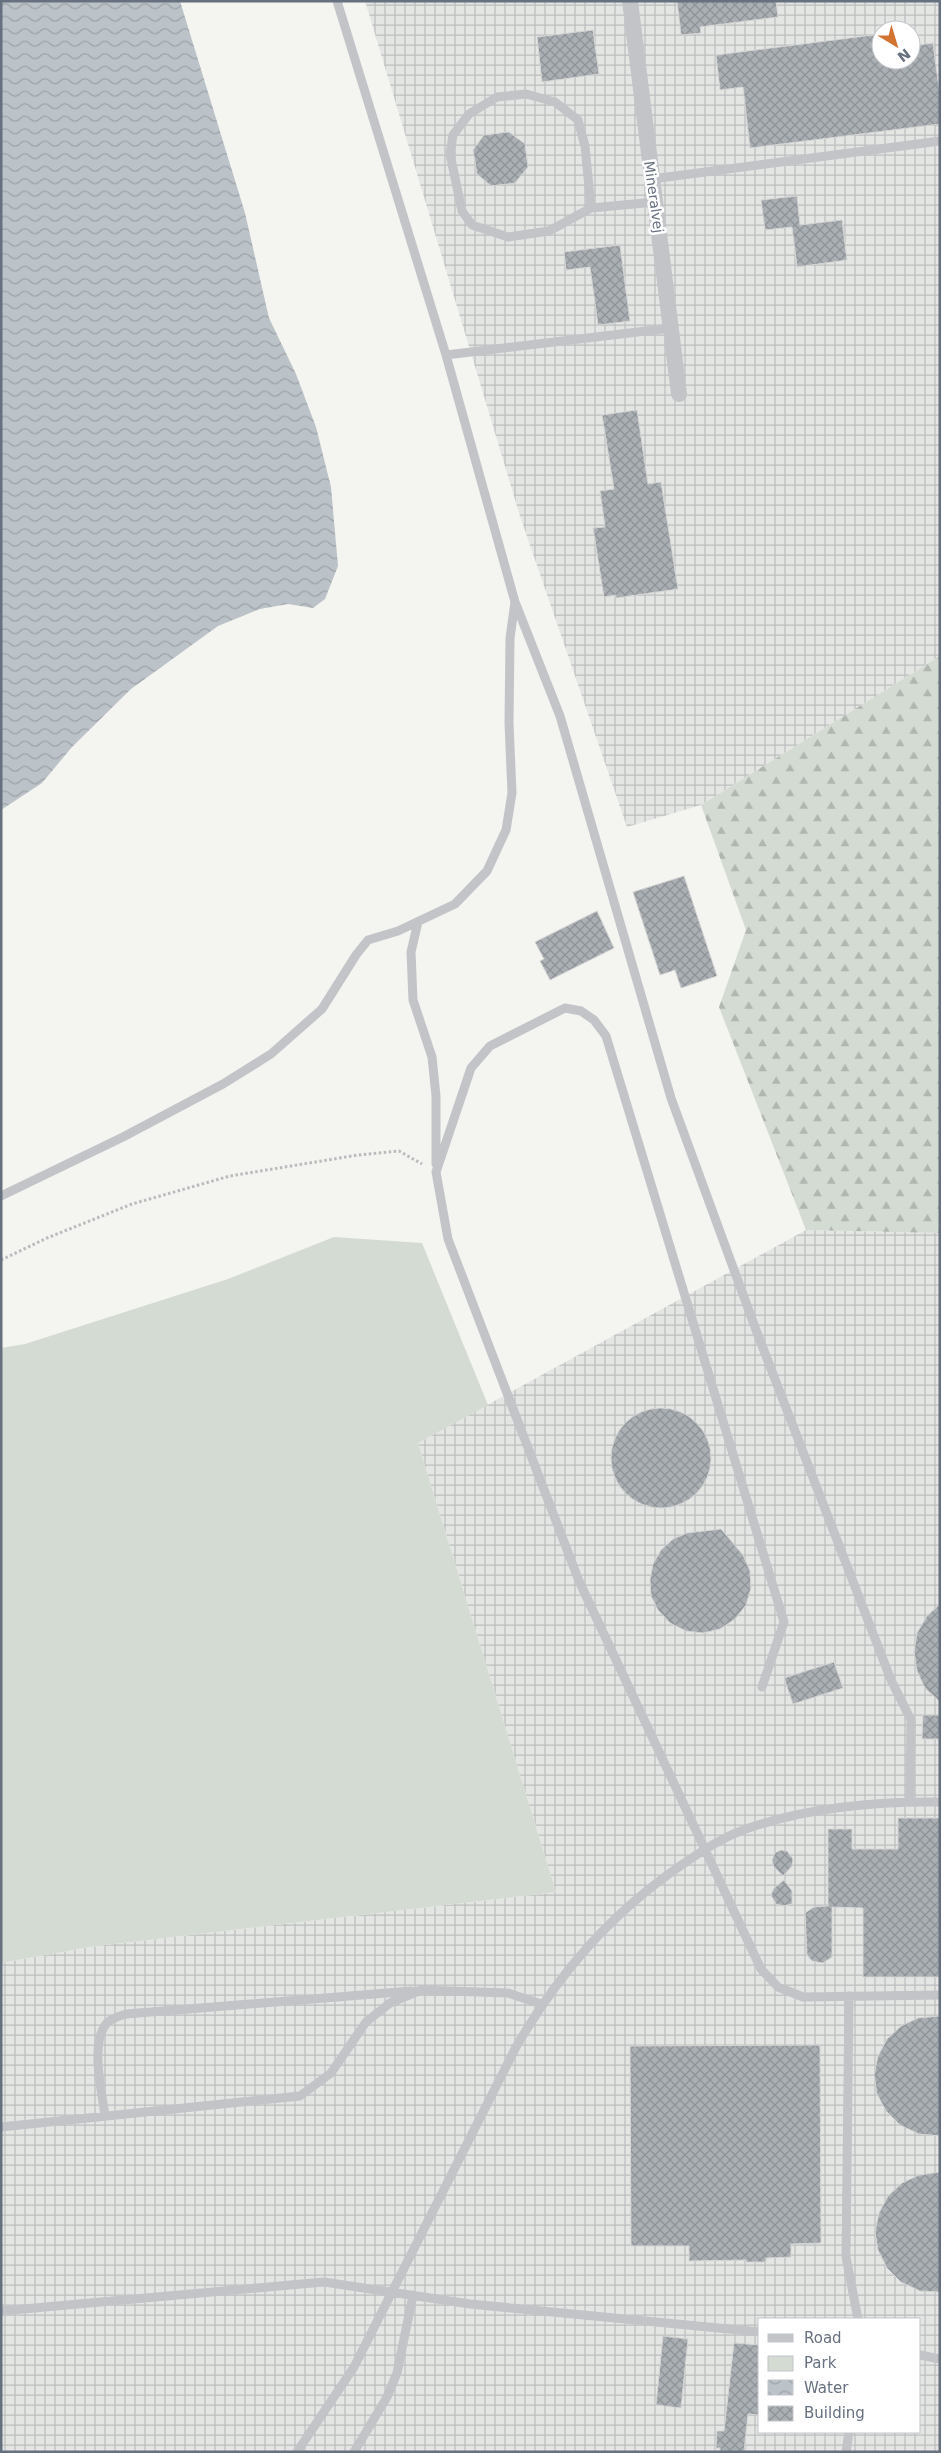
<svg xmlns="http://www.w3.org/2000/svg" width="941" height="2453" font-family="'DejaVu Sans',sans-serif">
  <defs>
    <pattern id="industrial-grid" width="8" height="8" patternUnits="userSpaceOnUse" patternTransform="scale(1.25)"><rect width="8" height="8" fill="#e4e6e4"/><path d="M0 4h8M4 0v8" fill="none" stroke="#bdbfbe"/></pattern>
    <pattern id="forest-firs" width="22" height="20" patternUnits="userSpaceOnUse" patternTransform="scale(1.25)"><rect width="22" height="20" fill="#d4dbd2"/><path d="M5 1l3.5 6h-7zM16 11l3.5 6h-7z" fill="#b0b6b0"/></pattern>
    <pattern id="water-waves" width="16" height="10" patternUnits="userSpaceOnUse" patternTransform="scale(1.25)"><rect width="16" height="10" fill="#bcc3c8"/><path d="M0 5q4-4 8 0t8 0" fill="none" stroke="#9da3a8"/></pattern>
    <pattern id="building-cross-hatch" width="8" height="8" patternUnits="userSpaceOnUse" patternTransform="scale(1.25)"><rect width="8" height="8" fill="#aaafb4"/><path d="M0 0l8 8M0 8l8-8" fill="none" stroke="#8e9398"/></pattern>
  </defs>
  <rect width="100%" height="100%" fill="#f4f4f1"/>
  <path fill="url(#industrial-grid)" fill-rule="evenodd" d="M365,1h575v655l-239,149 -74,22 -107,-311zM881,30h30v30h-30z
    M806,1230l134,3v1219h-939v-489l88,-16 467,-55 -138,-449zM760,2319h160v113h-160z"/>
  <path fill="#d4dbd2" d="M334,1237l88,6 66,162 -70,38 138,449 -467,55 -88,16v-615l24,-4 203,-65z"/>
  <path fill="url(#forest-firs)" d="M940,656v577l-134,-3 -87,-223 27,-77 -45,-125z"/>
  <path fill="url(#water-waves)" d="M1,1h179l65,212 24,105 27,56 20,53 15,60 7,79 -13,33 -12,9 -25,-4 -28,5 -42,17 -87,63 -59,58 -30,36 -41,27z"/>
  <path fill="url(#building-cross-hatch)" stroke="#d5d5d4" d="M677,1h99l2,16 -78,10 1,6 -20,2z
    M593,30l6,44 -57,8 -5,-45z
    M881,34v26h30v-14l22,-3 7,53v28l-190,24 -7,-61 -23,3 -4,-35z
    M509,132l16,12 3,23 -13,16 -24,3 -14,-12 -4,-24 11,-15z
    M797,196l3,29 42,-5 5,40 -50,7 -5,-40 -27,3 -4,-30z
    M620,245l10,76 -32,4 -8,-58 -24,3 -2,-18z
    M637,410l11,74 13,-2 17,107 -62,9v-3l-12,2 -11,-69 12,-1 -5,-36 14,-2 -12,-74z
    M684,876l33,100 -36,12 -6,-18 -15,5 -27,-83z
    M597,911l17,37 -64,32 -10,-19 4,-2 -9,-17z
    M611 1458a50 50 0 1 1 100 0a50 50 0 1 1-100 0Z
    M721,1529l22,26 7,16 1,17 -5,17 -11,14 -15,10 -17,4 -17,-2 -16,-8 -12,-13 -7,-14 -1,-16 3,-16 8,-14 12,-11 14,-6z
    M940,1604v98l-15,-14 -8,-17 -3,-19 3,-19 10,-17z
    M834,1662l9,26 -50,16 -9,-26z
    M923,1715h17v24h-18z
    M898,1818h42v159h-77v-69l-31,-1v50l-9,6 -11,-2 -5,-6 -2,-42 9,-6 14,-1v-77h24v20h46z
    M781,1850l6,1 6,8 -1,7 -9,10 -9,-9 -2,-7 3,-7z
    M784,1880l8,11v13l-9,2 -7,-2 -5,-9 3,-7z
    M940,2016v120l-21,-2 -19,-9 -14,-14 -9,-17 -3,-19 4,-19 9,-17 14,-13 17,-8z
    M820,2045l1,198 -30,1v13l-25,1v4h-20v-2l-57,1v-15h-58l-1,-200z
    M940,2172v120l-20,-1 -19,-9 -14,-14 -9,-18 -3,-18 4,-19 9,-17 14,-13 17,-8z
    M663,2336l25,3 -7,69 -25,-3z
    M734,2343l26,2v70l-12,-1 -4,38h-24v-4h-4l1,-17h7z"/>
  <g fill="none" stroke-linecap="round" stroke-linejoin="round">
    <path stroke="#b9bbbd" stroke-width="3" stroke-dasharray="2.5 2.5" stroke-linecap="butt" d="M1,1260l46,-22 85,-34 98,-28 128,-21 41,-4 23,13"/>
    <path stroke="#c2c4c8" stroke-width="9" d="M337,1l109,354
      M652,179l288,-38
      M591,208l-6,-62 -7,-26 -23,-18 -29,-8 -29,3 -28,17 -16,21 -3,19 12,57 10,14 36,12 41,-6 42,-23 64,-6
      M671,328l-225,27 69,247 45,114 111,382 85,232 135,350 20,40 -1,81
      M418,922l-7,30 2,48 19,57 4,39v68
      M1,1196l122,-59 100,-53 48,-30 51,-45 34,-54 12,-15 30,-9 57,-27 32,-33 19,-41 6,-37 -3,-70 1,-85 5,-36
      M762,1687l22,-65 -178,-586 -12,-16 -13,-9 -16,-3 -75,38 -19,22 -35,104 12,67 131,342 182,388 17,18 25,10 137,-2
      M849,1996l-3,261 12,62
      M105,2116c-3,-24 -16,-76 3,-94 4,-4 12,-6 18,-8l285,-23
      M1,2127l299,-31 31,-23 35,-51 24,-19 31,-13 87,3 33,11
      M1,2311l323,-29 146,22 290,28
      M920,2355l20,4
      M297,2452l57,-85 162,-320c43,-74 95,-134 167,-183 19,-13 40,-27 63,-35 59,-21 131,-28 194,-27
      M354,2452l33,-55 10,-24 16,-78
      M846,2452l3,-20"/>
    <path stroke="#c2c4c8" stroke-width="16" d="M630,1l49,393"/>
  </g>
  <g text-anchor="middle" dominant-baseline="central" stroke-width="5" stroke-linejoin="round" paint-order="stroke">
    <g font-size="14" fill="#66707f" stroke="#fff">
      <text transform="translate(654 197) rotate(82)">Mineralvej</text>
    </g>
  </g>
  <rect width="941" height="2453" fill="none" stroke="#66707f" stroke-width="5"/>
  <rect x="758" y="2318" width="162" height="115" fill="#ffffff" stroke="#c2c6cc"/>
  <rect x="768" y="2334" width="25" height="8" fill="#c2c4c8" stroke="#c2c6cc"/>
  <text x="804" y="2343" font-size="15" fill="#66707f">Road</text>
  <rect x="768" y="2356" width="25" height="15" fill="#d4dbd2" stroke="#c2c6cc"/>
  <text x="804" y="2368" font-size="15" fill="#66707f">Park</text>
  <rect x="768" y="2380" width="25" height="15" fill="url(#water-waves)" stroke="#c2c6cc"/>
  <text x="804" y="2393" font-size="15" fill="#66707f">Water</text>
  <rect x="768" y="2406" width="25" height="15" fill="url(#building-cross-hatch)" stroke="#c2c6cc"/>
  <text x="804" y="2418" font-size="15" fill="#66707f">Building</text>
  <g transform="translate(896 45) rotate(142)"><circle r="24" fill="#ffffff" stroke="#c2c6cc"/>
  <path d="M0-4L9 19L0 12L-9 19Z" fill="#d37332"/>
  <text y="-8" font-size="14" font-weight="bold" text-anchor="middle" fill="#66707f">N</text>
  </g>
</svg>
